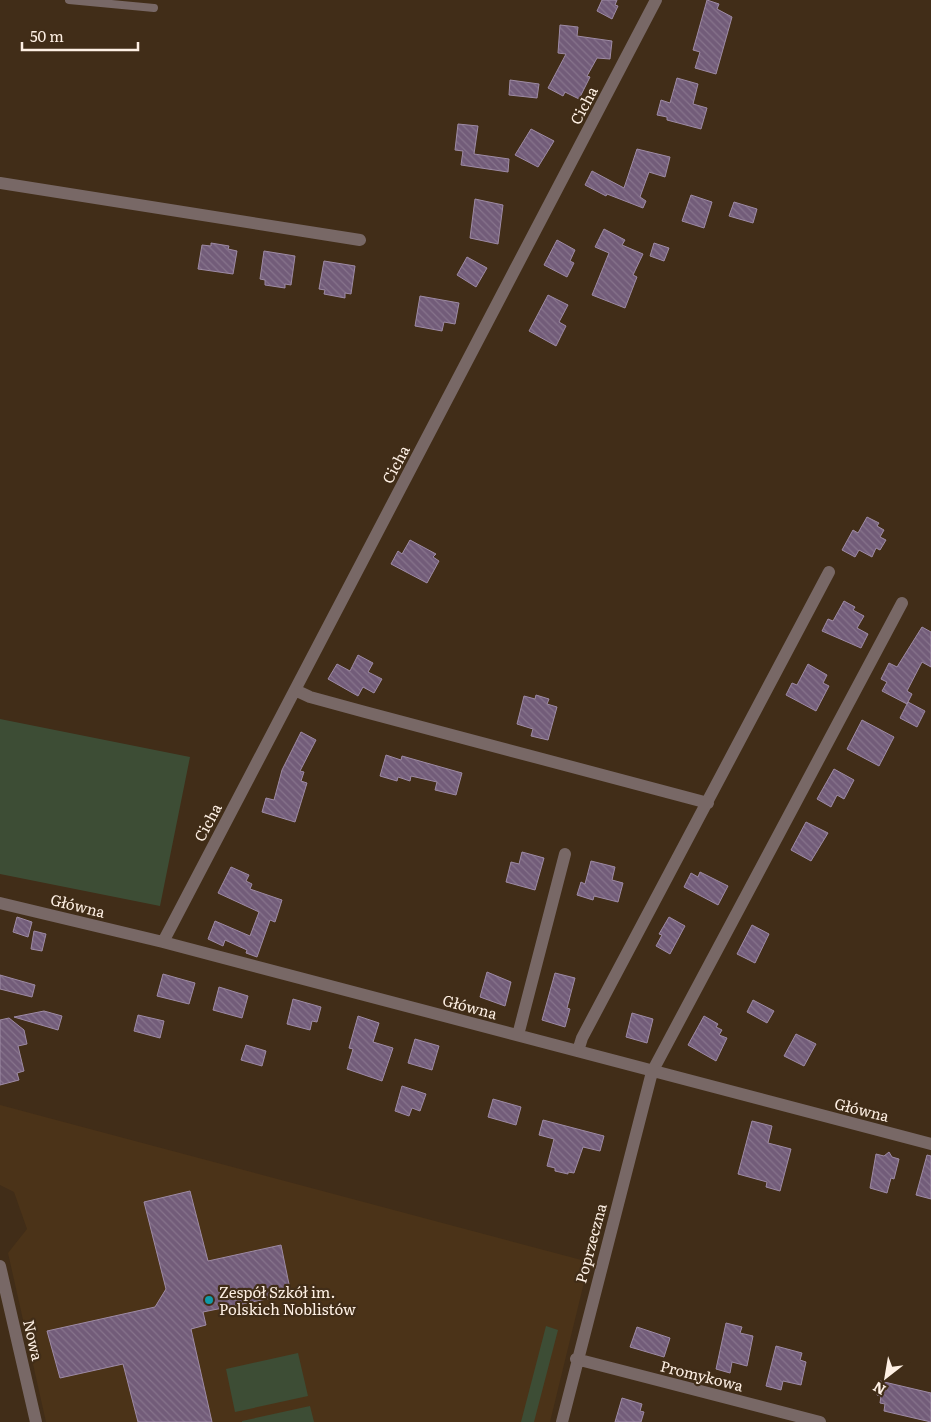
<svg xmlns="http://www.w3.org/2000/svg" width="931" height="1422" font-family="Literata,serif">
  <defs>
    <pattern id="building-back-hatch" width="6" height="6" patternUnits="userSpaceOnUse" patternTransform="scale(1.25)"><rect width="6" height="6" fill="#725c79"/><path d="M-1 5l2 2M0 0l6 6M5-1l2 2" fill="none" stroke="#87748c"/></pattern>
  </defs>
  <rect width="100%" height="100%" fill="#412d18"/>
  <path fill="#4b3318" d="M0,1105l589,157 -39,160h-504l-38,-169 19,-24 -13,-37 -14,-7z"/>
  <path fill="#3d4d35" d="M0,719l190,38 -30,149 -160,-32z
    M546,1326l12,4 -24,92h-13z
    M298,1353l10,43 -73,16 -9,-43z
    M310,1406l4,16h-72v-1z"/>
  <path fill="url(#building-back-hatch)" stroke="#9e8ba5" d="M602,0h15l-2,5 3,1 -6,13 -15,-8z
    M707,0l12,4 -2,5 15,8 -16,57 -21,-6 5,-16 -7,-2z
    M560,25l18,2 -1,9 35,5 -2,18 -13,-1 -10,18 3,1 -11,22 -14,-7 -2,4 -15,-8 18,-34 -8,-1z
    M677,78l21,6 -5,20 14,4 -6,21 -34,-9v-3l-10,-2 4,-15 9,3z
    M510,80l29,4 -2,14 -28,-3z
    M458,124l20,2 -4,28 35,5 -1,13 -47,-7 2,-14 -8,-1z
    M531,129l23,12 -16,26 -23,-12z
    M637,149l33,8 -5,20 -16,-5 -9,25 6,4 -3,7 -36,-14 -1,2 -21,-11 7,-14 32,17z
    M691,195l21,7 -8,26 -22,-7z
    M475,199l28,6 -5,39 -28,-6z
    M734,202l23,7 -4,14 -24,-7z
    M604,229l21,11 -3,5 21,9 -10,21 4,2 -12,31 -33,-13 17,-42 -14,-6z
    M557,240l18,10 -5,11 4,2 -7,14 -23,-12z
    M211,243l18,3 -1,3 9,2 -4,23 -35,-5 4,-24 9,1z
    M654,243l15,5 -5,13 -14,-5z
    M264,251l31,5 -4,29 -6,-1v4l-20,-3v-5l-5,-1z
    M467,257l20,11 -11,19 -19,-12z
    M324,261l31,5 -4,28 -6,-1v5l-21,-4 1,-4 -6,-1z
    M548,295l20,10 -9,17 7,4 -10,20 -27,-15z
    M420,296l39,7 -4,21 -11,-2 -2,9 -27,-5z
    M867,517l12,6 -2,3 7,4 -4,7 6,3 -6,10 -4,-2 -4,9 -13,-7 -4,7 -13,-7 11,-20 5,3z
    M410,540l26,14 -3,3 6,4 -12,22 -36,-19 7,-13 4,3z
    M844,601l11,6 -2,3 11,6 -7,12 11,6 -7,14 -39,-17 6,-12 5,2z
    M922,627l9,5v35l-9,-5 -15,29 5,3 -5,10 -25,-13 5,-9 -6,-3 8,-16 8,4z
    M358,655l15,8 -5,9 14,7 -8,14 -11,-6 -5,9 -30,-17 9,-15 13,7z
    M808,664l19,11 -4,8 6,3 -13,25 -30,-16 6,-12 5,2z
    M536,695l13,4 -2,5 10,3 -9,33 -17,-4 2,-7 -16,-5 7,-28 11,3z
    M908,702l17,9 -8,16 -17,-9z
    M862,720l32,17 -15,29 -32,-17z
    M301,732l15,8 -16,31 4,1 -3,9 6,2 -12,39 -33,-10 4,-14 8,2 8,-30z
    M386,755l15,5 1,-4 60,17 -6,22 -21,-5 2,-8 -26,-6 -1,5 -12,-4 -1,4 -17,-5z
    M834,769l20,11 -10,19 -7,-4 -6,12 -14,-8z
    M806,822l22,11 -17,28 -20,-11z
    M522,852l22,6 -9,32 -29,-8 5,-20 8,2z
    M591,861l24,6 -3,13 11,3 -5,19 -24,-6 -1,4 -16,-5 4,-13 4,2z
    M231,867l18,8 -3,6 6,3 -2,5 32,11 -7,22 -5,-2 -13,37 -11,-4 1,-3 -22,-10 -2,6 -15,-7 7,-18 35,15 9,-24 -41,-19z
    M700,872l28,14 -10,19 -34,-18 7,-14 7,4z
    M17,917l15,5 -4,15 -15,-5z
    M669,917l16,9 -15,28 -14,-8 6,-11 -3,-1z
    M752,925l17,9 -14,29 -18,-9z
    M34,931l12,3 -4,17 -11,-2z
    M487,972l24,10 -6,24 -25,-9z
    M555,973l20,5 -8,30 3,1 -5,18 -23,-7z
    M163,974l32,9 -6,21 -32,-8z
    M0,975l35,10 -3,12 -32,-8z
    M219,987l29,9 -6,22 -29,-8z
    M293,999l28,8 -4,15 -5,-1 -2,9 -23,-6z
    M753,1000l21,11 -7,12 -20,-11z
    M44,1011l18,5 -4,14 -44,-13z
    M632,1013l21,6 -6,24 -21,-6z
    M138,1015l26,6 -4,17 -26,-7z
    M358,1016l21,7 -6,19 20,6 -11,33 -35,-12 6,-20 -4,-1z
    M704,1016l14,8 -2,3 6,3 -3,5 8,3 -11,23 -28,-16z
    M9,1018l15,12 3,14 -9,2 6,25 -7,2 2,7 -19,5v-65z
    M796,1034l20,10 -12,22 -20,-10z
    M415,1039l24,7 -7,24 -24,-7z
    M246,1045l20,6 -4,15 -21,-6z
    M402,1086l24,8 -6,17 -8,-3 -3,8 -14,-5z
    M493,1099l28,8 -5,18 -28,-8z
    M543,1120l61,16 -4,15 -17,-4 -9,26 -6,-1v2l-13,-3v-3l-8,-2 7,-27 -15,-4z
    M752,1121l20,5 -4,17 23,6 -11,42 -14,-4 1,-5 -29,-8z
    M889,1152l3,5 7,2 -5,20 -3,-1 -4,15 -17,-5 6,-34 8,2z
    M927,1155l4,1v43l-15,-4z
    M190,1191l18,70 73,-16 10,49 -88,18 3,13 -15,4 21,93h-74l-15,-58 -63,14 -13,-47 108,-24 11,-18 -22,-87z
    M726,1323l16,4 -2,6 13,3 -6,30 -15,-4 -2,11 -14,-4z
    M637,1327l33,11 -6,19 -34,-10z
    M776,1346l26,7 -2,7 6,2 -5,23 -18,-4 -2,9 -15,-4z
    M880,1381l51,12v29l-47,-11 1,-7 -5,-1 1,-7 -4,-1z
    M622,1398l20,6 -2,7 4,1 -3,10h-26z"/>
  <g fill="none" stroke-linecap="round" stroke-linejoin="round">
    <path stroke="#786866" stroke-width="8" d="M69,0l85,8"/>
    <path stroke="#786866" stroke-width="12" d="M0,183l360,57
      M295,690l15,7 55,15 343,91
      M0,903l163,39 768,202
      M163,942l493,-942
      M518,1035l47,-181
      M578,1051l4,-13 247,-466
      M0,1266l36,156
      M576,1359l244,63
      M562,1422l90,-350 250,-469"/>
  </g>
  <circle fill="#0f9aa8" stroke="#412d18" stroke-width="2" cx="209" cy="1300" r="5"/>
  <g text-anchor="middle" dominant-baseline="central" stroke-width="4.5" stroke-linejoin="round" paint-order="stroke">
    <g font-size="15" fill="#fef0e4" stroke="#412d18">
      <text transform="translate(583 105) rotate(-62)">Cicha</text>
      <text transform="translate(395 464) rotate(-62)">Cicha</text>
      <text transform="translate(207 822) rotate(-62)">Cicha</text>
      <text transform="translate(78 905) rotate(14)">Główna</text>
      <text transform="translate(470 1006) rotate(15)">Główna</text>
      <text transform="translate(862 1109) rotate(14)">Główna</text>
      <text transform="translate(590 1243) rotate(-75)">Poprzeczna</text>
      <text transform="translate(34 1340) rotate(77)">Nowa</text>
      <text transform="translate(702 1375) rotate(14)">Promykowa</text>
    </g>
    <g font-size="15" fill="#fef0e4" stroke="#412d18" text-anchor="start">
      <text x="219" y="1291">Zespół Szkół im.<tspan x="219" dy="17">Polskich Noblistów</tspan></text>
    </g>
  </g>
  <g transform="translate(886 1377) rotate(211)" stroke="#412d18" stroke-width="4" paint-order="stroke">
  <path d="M0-4L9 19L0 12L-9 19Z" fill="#fef0e4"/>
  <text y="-8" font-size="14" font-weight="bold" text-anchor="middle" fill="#fef0e4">N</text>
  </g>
  <path d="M22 42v8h116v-8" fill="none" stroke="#fef0e4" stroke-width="2.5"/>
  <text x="30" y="42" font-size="15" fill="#fef0e4" stroke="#412d18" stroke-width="4" paint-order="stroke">50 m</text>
</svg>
